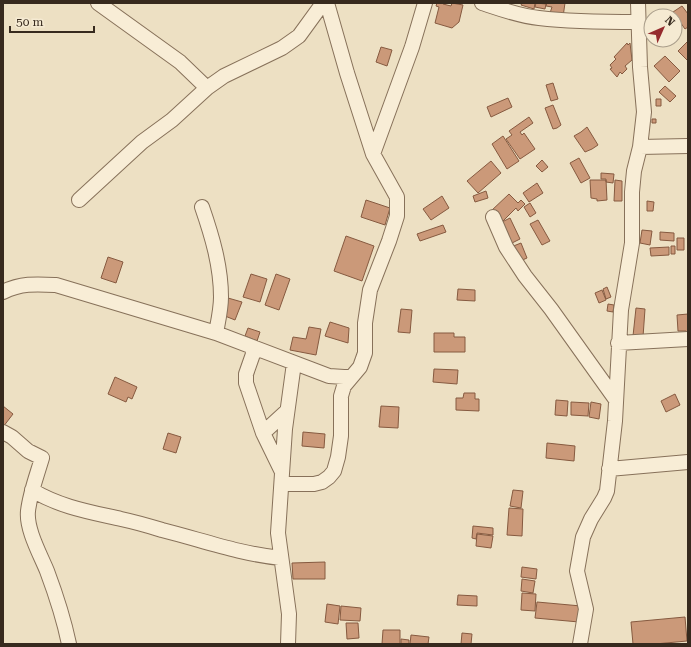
<svg xmlns="http://www.w3.org/2000/svg" width="691" height="647" font-family="'Roboto Serif',serif">
  <rect width="100%" height="100%" fill="#ede0c3"/>
  <path fill="#cb9979" stroke="#865a40" d="M437,3h7l-1,1 8,2 1,-3 11,2 -4,17 -7,6 -17,-5 4,-16 -3,-1z
    M522,3h13l-1,6 -13,-4z
    M536,3l10,1 -1,5 -10,-2z
    M547,3h18l-2,14 -13,-4 2,-6 -6,-1z
    M682,6l6,8v13l-3,2 -12,-17z
    M688,41v20l-10,-10z
    M627,43l1,2 2,-2 2,17 -7,6 2,3 -5,5 -2,-2 -3,5 -7,-8 2,-1 -2,-3 6,-6 -2,-2z
    M381,47l11,3 -5,16 -11,-4z
    M665,56l15,15 -11,11 -15,-16z
    M553,83l5,16 -7,2 -5,-16z
    M665,86l11,10 -6,6 -11,-10z
    M508,98l4,9 -21,10 -4,-10z
    M656,99h5v7h-5z
    M553,105l8,20 -4,3 -4,1 -8,-21z
    M529,117l4,6 -13,9 2,3 2,-2 11,16 -15,10 -14,-20 6,-4 -3,-4z
    M652,119h4v4h-4z
    M587,127l11,18 -6,4 -7,3 -11,-16 7,-4z
    M503,136l16,25 -12,8 -15,-25z
    M579,158l11,20 -9,5 -11,-20z
    M542,160l6,7 -6,5 -6,-6z
    M491,161l10,12 -23,20 -11,-12z
    M601,173l13,1 -1,9 -7,-1v-3h-5z
    M590,180h16l1,20 -10,1v-2l-6,-1z
    M615,180l7,1v20h-8z
    M537,183l6,10 -14,9 -6,-9z
    M486,191l2,7 -13,4 -2,-6z
    M509,194l9,9 3,-3 4,4 -7,7 -2,-3 -14,14 -11,-11z
    M442,196l7,12 -18,12 -8,-11z
    M366,200l24,8 -5,17 -24,-8z
    M647,201l7,1 -1,9h-6z
    M530,203l6,10 -6,4 -6,-10z
    M510,218l10,21 -12,6 -10,-21z
    M538,220l12,21 -8,4 -12,-21z
    M443,225l3,7 -26,9 -3,-7z
    M642,230l10,1 -2,14 -10,-2z
    M660,232l14,1v8l-14,-1z
    M346,236l28,10 -12,35 -28,-10z
    M677,238h7v12h-7z
    M521,243l6,15 -9,4 -7,-15z
    M671,246h4v8h-4z
    M669,247v8l-18,1 -1,-8z
    M108,257l15,5 -7,21 -15,-5z
    M251,274l16,5 -7,23 -17,-5z
    M276,274l14,5 -11,31 -14,-5z
    M607,287l4,10 -5,2 -3,-10z
    M458,289l17,1v11l-18,-1z
    M602,290l4,10 -7,3 -4,-10z
    M228,298l14,4 -7,18 -10,-4z
    M608,304l6,1 -1,7 -6,-1z
    M636,308l9,1 -2,28 -10,-1z
    M401,309l11,1 -2,23 -12,-1z
    M688,314v23h-1l-1,-6h-8l-1,-16z
    M330,322l19,6 -1,15 -23,-7z
    M309,327l12,2 -5,26 -26,-5 3,-13 13,2z
    M248,328l12,4 -3,9 -12,-5z
    M434,333h20v4h11v15h-31z
    M434,369l24,1 -1,14 -24,-2z
    M115,377l22,10 -5,12 -4,-2 -2,5 -18,-8z
    M464,393h11v6h4v12l-23,-1v-12h7z
    M675,394l5,11 -14,7 -5,-11z
    M556,400l12,1 -1,15 -12,-1z
    M571,402l18,1 -1,13 -17,-1z
    M591,402l10,2 -2,15 -10,-2z
    M3,406l10,8 -10,13z
    M381,406l18,1 -1,21 -19,-1z
    M303,432l22,2 -1,14 -22,-2z
    M168,433l13,4 -5,16 -13,-4z
    M547,443l28,3 -1,15 -28,-3z
    M513,490l10,1 -2,17 -11,-2z
    M509,508l14,1 -1,27 -15,-1z
    M473,526l20,2v7l-16,-2 -1,6 -4,-1z
    M477,534l16,2 -2,12 -15,-2z
    M325,562v17h-32l-1,-16z
    M522,567l15,2 -1,10 -15,-2z
    M522,579l13,2 -2,12 -12,-2z
    M522,593l14,1 -1,17 -14,-1z
    M458,595l19,1v10l-20,-1z
    M537,602l44,4 -2,16 -44,-4z
    M327,604l13,2 -2,18 -13,-2z
    M341,606l20,2 -1,13 -20,-1z
    M685,617l2,24 -32,3h-22l-2,-22z
    M346,623h12l1,15 -12,1z
    M383,630h17v14h-18z
    M462,633l10,1 -1,10h-10z
    M411,635l18,2 -1,7h-18z
    M401,639l8,1v4h-8z"/>
  <g fill="none" stroke-linecap="round" stroke-linejoin="round">
    <defs>
      <path id="minor" d="M98,3l82,59 27,26
        M482,3c18,6 37,13 57,15 33,4 66,4 99,4
        M640,147l48,-1
        M373,154l39,-107 13,-44
        M79,200l63,-58 30,-22 35,-32 17,-12 58,-28 17,-12 24,-33
        M202,207c10,29 19,59 19,90 0,12 -3,25 -5,36
        M493,217l13,30 19,29 26,33 65,91
        M3,292c18,-9 33,-8 53,-7l160,48 113,43 15,1h7
        M618,343l70,-4
        M253,347v7l-7,20v9l17,50 19,39
        M3,432l9,5 16,14 14,7c-5,17 -12,35 -14,53 -2,18 12,43 19,60 9,24 17,49 22,73
        M263,433l24,-22
        M609,469l79,-7
        M282,484h32l8,-2 7,-5 5,-6 4,-14 3,-21v-40l3,-10 16,-19 5,-14v-30l5,-33 19,-49 8,-25v-19l-24,-43 -26,-81 -20,-70
        M32,490c28,17 58,22 89,29 14,3 28,7 41,11 40,10 78,24 119,28
        M288,644l1,-30 -11,-81 7,-104 9,-66
        M580,644l6,-35 -9,-38 6,-34 8,-18 13,-21 3,-7 8,-70 6,-111 11,-67v-51l2,-21 6,-24 4,-35 -4,-45 -2,-64"/>
    </defs>
    <use href="#minor" stroke="#87715a" stroke-width="16"/>
    <use href="#minor" stroke="#f8edd6" stroke-width="14"/>
  </g>
  <rect width="691" height="647" fill="none" stroke="#372a1e" stroke-width="8"/>
  <g transform="translate(663 28) rotate(45)"><circle r="19" fill="#f5ead2" stroke="#a99d8a"/>
  <path d="M0-3L7 15L0 10L-7 15Z" fill="#962b2e"/>
  <text y="-6" font-size="11" font-weight="bold" text-anchor="middle" fill="#372a1e">N</text>
  </g>
  <path d="M10 26v6h84v-6" fill="none" stroke="#372a1e" stroke-width="2"/>
  <text x="16" y="26" font-size="12" fill="#372a1e" stroke="#f5ead2" stroke-width="3" paint-order="stroke">50 m</text>
</svg>
